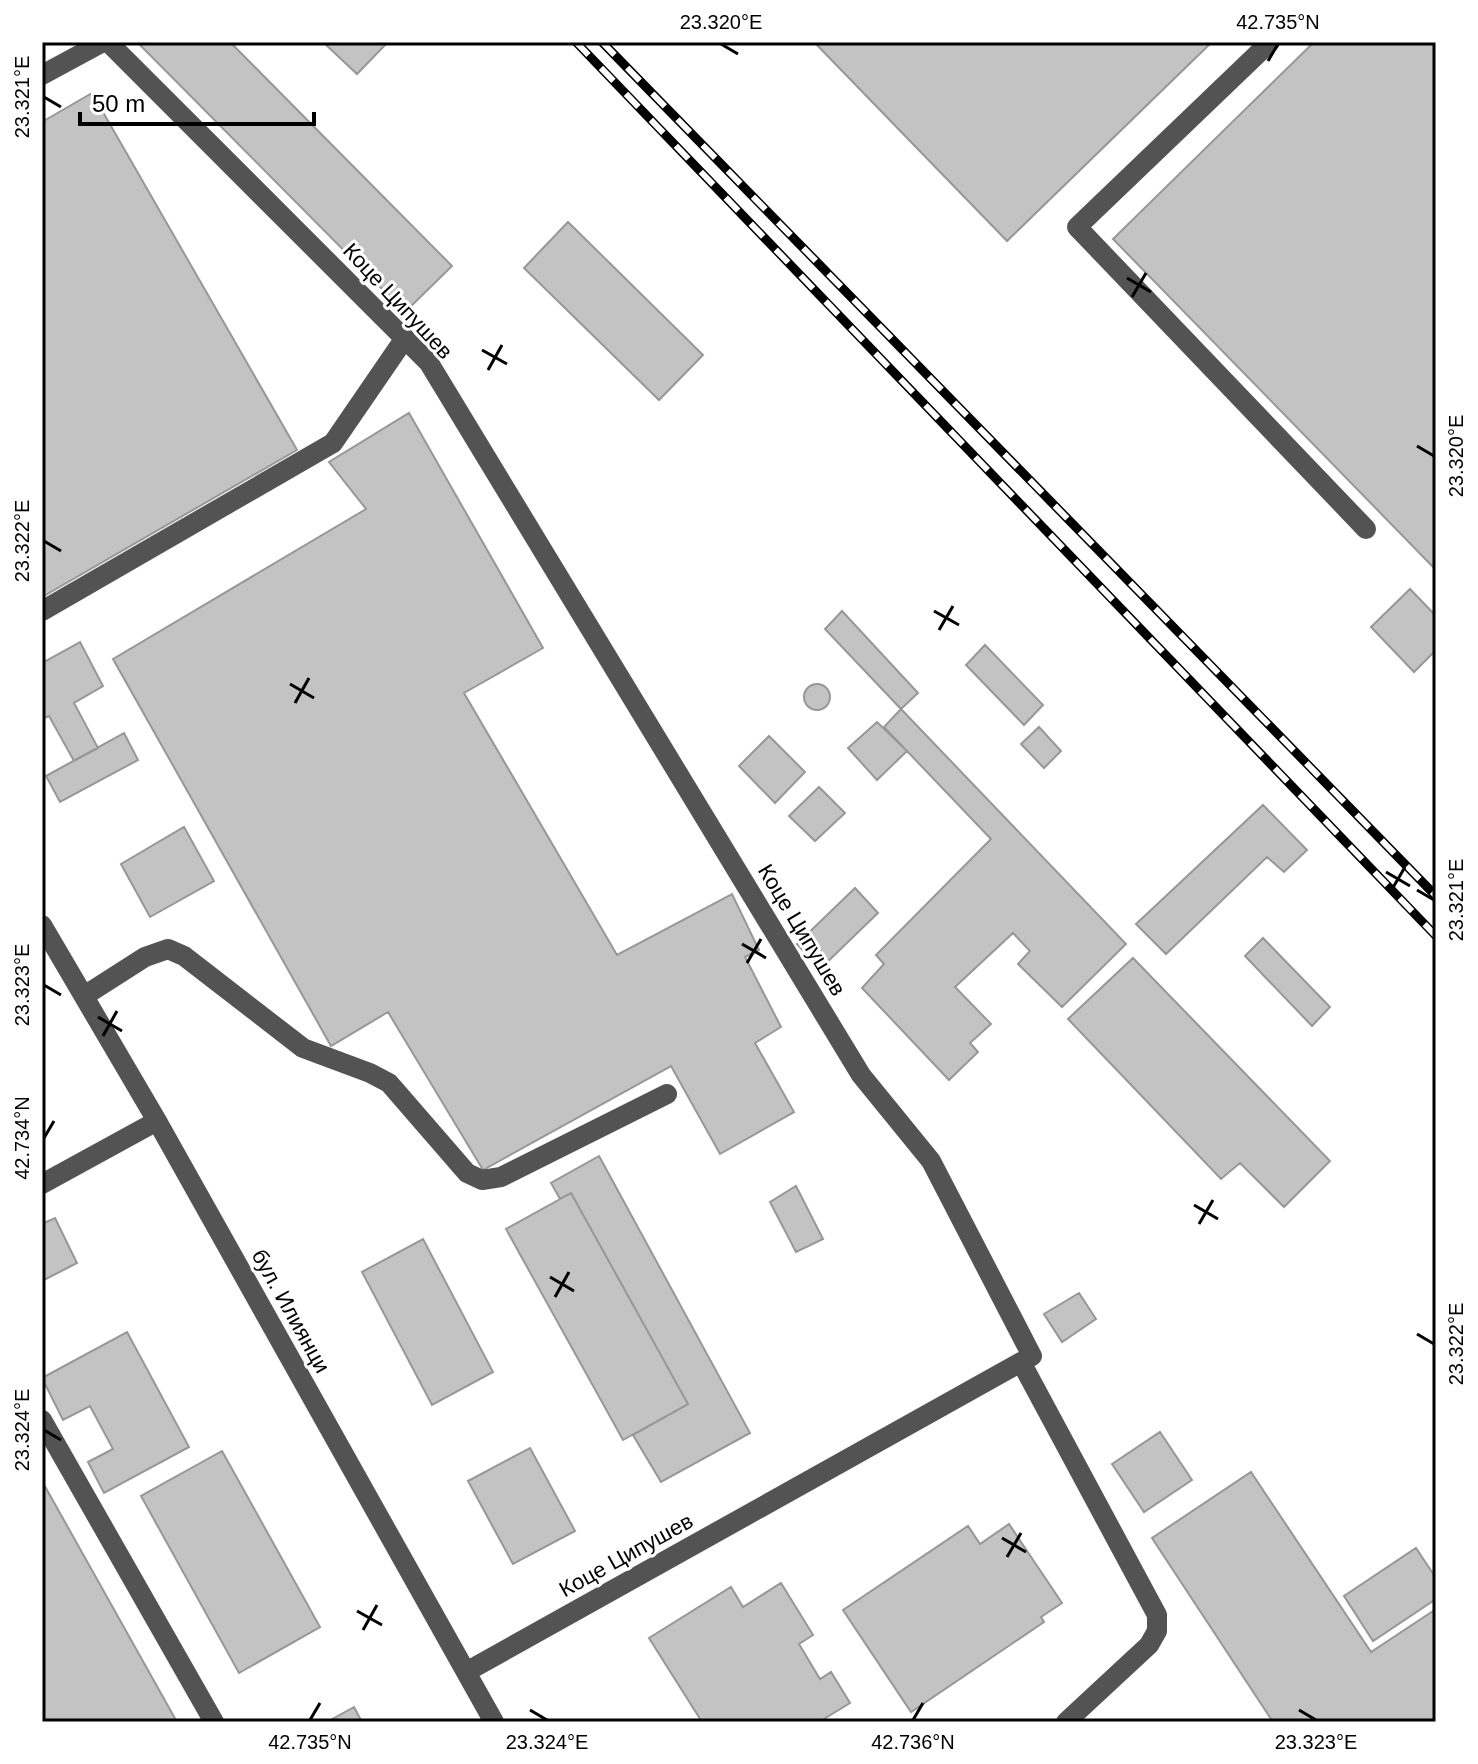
<svg xmlns="http://www.w3.org/2000/svg" width="1478" height="1764" font-family="Helvetica,sans-serif">
  <rect width="100%" height="100%" fill="#fff"/>
  <path fill="#c3c3c3" stroke="#979797" stroke-width="2" d="M137,42h93l222,224 -47,46z
    M323,42h65l-31,32z
    M814,42h398l-205,199z
    M1314,42h122v528l-323,-331z
    M92,93l205,357 -255,147v-475z
    M568,222l135,133 -44,45 -135,-132z
    M409,413l134,235 -79,45 153,262 115,-61 27,56 -14,7 36,70 -26,16 39,69 -74,42 -49,-88 -188,104 -95,-158 -57,34 -218,-387 253,-150 -37,-47z
    M1410,589l26,27v34l-22,22 -43,-45z
    M842,611l76,82 -17,16 -76,-80z
    M80,642l23,44 -29,17 24,45 -24,13 -25,-45 -7,3v-56z
    M985,645l58,60 -19,20 -58,-60z
    M804 697a13 13 0 1 1 26 0a13 13 0 1 1-26 0Z
    M901,709l225,235 -64,63 -44,-43 12,-13 -17,-18 -58,54 36,37 -21,19 8,9 -29,28 -87,-92 22,-24 -8,-9 115,-116 -107,-112z
    M877,722l30,29 -30,29 -29,-32z
    M1039,727l22,24 -17,17 -23,-24z
    M124,733l14,27 -78,42 -14,-26z
    M769,736l36,36 -30,31 -36,-37z
    M819,787l26,26 -30,28 -26,-25z
    M1263,805l44,45 -23,22 -17,-15 -101,97 -30,-30z
    M184,827l30,54 -64,36 -29,-53z
    M855,888l23,25 -58,56 -23,-25z
    M1263,938l67,69 -18,19 -67,-70z
    M1133,958l197,203 -46,46 -44,-44 -19,16 -153,-160z
    M599,1156l151,277 -89,49 -28,-47 55,-31 -117,-211 -11,6 -9,-16z
    M796,1186l27,53 -27,13 -26,-50z
    M571,1193l117,211 -65,36 -117,-211z
    M55,1218l22,45 -35,18v-57z
    M423,1239l70,133 -61,33 -70,-133z
    M1079,1293l17,26 -34,23 -18,-28z
    M127,1332l62,115 -85,46 -16,-31 25,-13 -23,-43 -27,14 -21,-42z
    M1160,1432l32,48 -48,32 -32,-48z
    M530,1448l45,83 -62,33 -45,-83z
    M222,1451l98,176 -81,46 -98,-177z
    M1251,1472l120,180 65,-43v113h-170l5,-3 -119,-181z
    M42,1481l135,241h-135z
    M1009,1524l53,79 -21,14 3,5 -133,90 -68,-102 125,-84 12,18z
    M1416,1548l20,30v21l-63,42 -29,-45z
    M781,1583l32,52 -14,9 21,35 11,-7 19,31 -31,19h-117l-53,-84 82,-51 12,20z
    M354,1707l8,15h-35z"/>
  <g fill="none" stroke-linecap="round" stroke-linejoin="round">
    <path stroke="#535353" stroke-width="20" d="M108,42l321,321 432,712 70,86 101,195 -566,316
      M1270,42l-193,185 289,302
      M42,75l61,-33
      M42,611l291,-168 72,-105
      M42,925l115,196 337,601
      M84,996l61,-39 23,-8 16,7 119,92 67,25 19,10 78,90 15,7 19,-3 166,-83
      M42,1184l115,-63
      M1021,1362l136,253v16l-8,14 -83,77
      M42,1420l172,302"/>
    <defs>
      <path id="rail" d="M576,42l860,894
        M602,42l834,854"/>
    </defs>
    <use href="#rail" stroke="#000" stroke-width="9"/>
    <use href="#rail" stroke="#fff" stroke-width="6" stroke-dasharray="18" stroke-linecap="butt"/>
  </g>
  <path fill="none" stroke="#000" stroke-width="3" d="M721,44l17,10M1268,61l10,-17M44,97l17,10M1127,278l24,14M1132,297l14,-24M482,350l25,14M488,370l14,-25M1417,446l17,10M44,541l17,10M934,611l25,14M939,630l14,-24M290,684l24,14M295,703l14,-25M1386,872l24,14M1417,890l17,10M1391,891l14,-24M742,944l24,14M747,963l14,-24M44,985l17,10M98,1017l24,14M103,1036l14,-25M44,1138l10,-17M1194,1205l24,14M1199,1224l14,-24M550,1277l24,14M555,1297l14,-25M1417,1334l17,10M44,1430l17,10M1002,1538l24,14M1007,1557l14,-24M357,1611l25,14M363,1630l14,-25M530,1710l17,10M1299,1710l17,10M310,1720l10,-17M913,1720l10,-17"/>
  <g text-anchor="middle" dominant-baseline="central" stroke-width="6" stroke-linejoin="round" paint-order="stroke">
    <g font-size="22" fill="#000" stroke="#fff">
      <text transform="translate(398 301) rotate(47)">Коце Ципушев</text>
      <text transform="translate(802 930) rotate(59)">Коце Ципушев</text>
      <text transform="translate(291 1311) rotate(61)">бул. Илиянци</text>
      <text transform="translate(626 1555) rotate(-29)">Коце Ципушев</text>
    </g>
  </g>
  <rect width="1478" height="1764" fill="none" stroke="#ffffff" stroke-width="88"/>
  <path d="M80 112v12h234v-12" fill="none" stroke="#000000" stroke-width="4"/>
  <text x="92" y="112" font-size="24" fill="#000000" stroke="#ffffff" stroke-width="6" paint-order="stroke">50 m</text>
  <rect x="44" y="44" width="1390" height="1676" fill="none" stroke="#000" stroke-width="3"/>
  <g font-size="20" text-anchor="middle" fill="#000">
    <text x="721" y="29">23.320°E</text>
    <text x="1278" y="29">42.735°N</text>
    <text transform="translate(22 97) rotate(-90)" y="7">23.321°E</text>
    <text transform="translate(1456 456) rotate(-90)" y="7">23.320°E</text>
    <text transform="translate(22 541) rotate(-90)" y="7">23.322°E</text>
    <text transform="translate(1456 900) rotate(-90)" y="7">23.321°E</text>
    <text transform="translate(22 985) rotate(-90)" y="7">23.323°E</text>
    <text transform="translate(22 1138) rotate(-90)" y="7">42.734°N</text>
    <text transform="translate(1456 1344) rotate(-90)" y="7">23.322°E</text>
    <text transform="translate(22 1430) rotate(-90)" y="7">23.324°E</text>
    <text x="310" y="1749">42.735°N</text>
    <text x="547" y="1749">23.324°E</text>
    <text x="913" y="1749">42.736°N</text>
    <text x="1316" y="1749">23.323°E</text>
  </g>
</svg>
